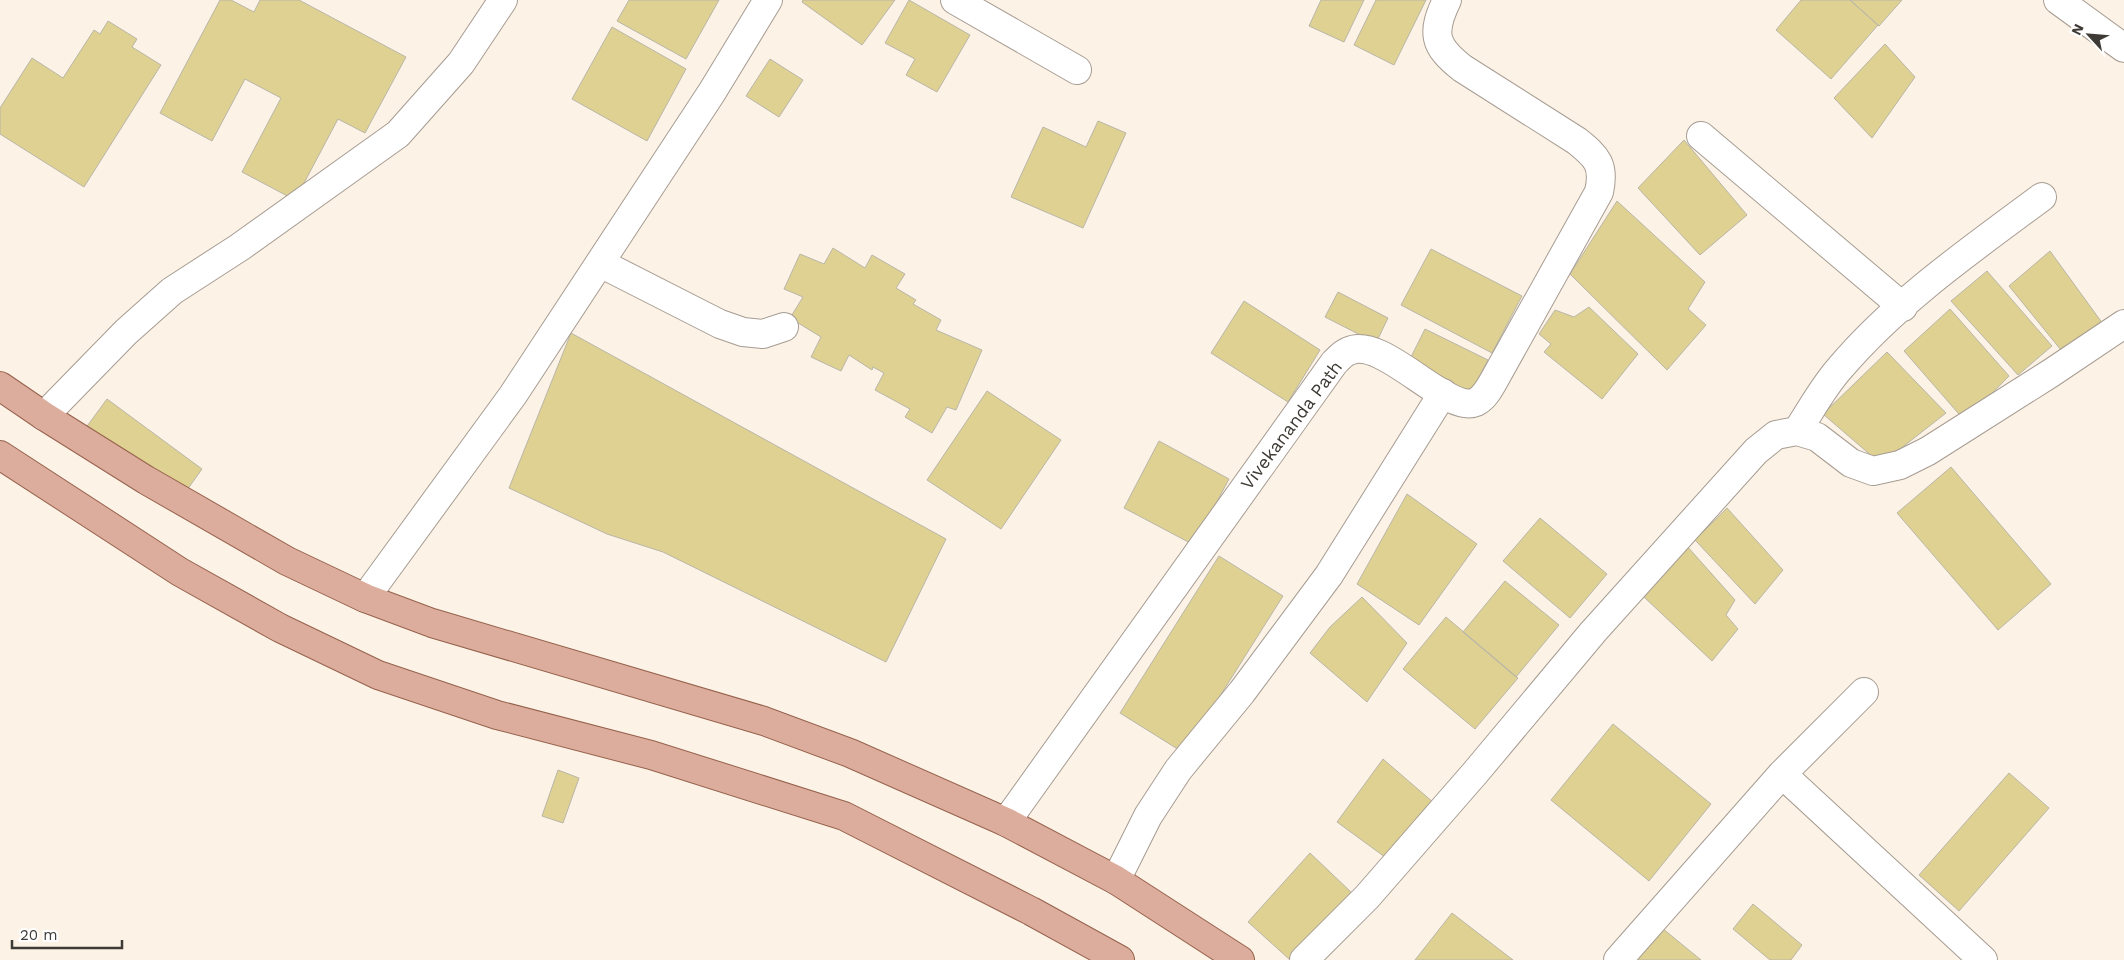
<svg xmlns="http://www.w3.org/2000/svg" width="2124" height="960" font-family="'Work Sans',sans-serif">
  <rect width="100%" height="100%" fill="#fdf2e6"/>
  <path fill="#ded192" stroke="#b9b6a8" d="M220,0h11l23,12 6,-12h39l107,57 -41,76 -27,-14 -43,81 -53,-28 39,-74 -36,-19 -33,62 -52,-28z
    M629,0h90l-33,59 -69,-38z
    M803,0h92l-33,45 -60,-43z
    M909,0l61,35 -33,57 -31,-17 9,-16 -30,-16z
    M1321,0h43l-20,42 -35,-16z
    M1376,0h50l-32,65 -40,-20z
    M1801,0h49l28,25 -47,54 -55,-49z
    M1850,0h52l-23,26z
    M108,21l29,18 -5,8 29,18 -77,122 -84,-53v-26l32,-50 31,20 31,-48 6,4z
    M612,27l74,42 -39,72 -75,-42z
    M1885,44l30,33 -43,61 -38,-40z
    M770,59l33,21 -24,37 -33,-21z
    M1098,121l28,12 -43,95 -72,-31 32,-70 43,20z
    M1684,140l63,75 -47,40 -62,-67z
    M1617,201l88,81 -17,27 18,16 -39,45 -97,-96z
    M833,248l32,20 7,-13 33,19 -9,14 20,12 -3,4 28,16 -5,10 46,20 -26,60 -9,-3 -15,26 -27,-16 5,-8 -35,-19 9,-17 -11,-6 -1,3 -23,-15 -8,16 -30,-14 10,-20 -31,-19 13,-21 -19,-8 16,-35 24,10z
    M1431,249l91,47 -30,57 -91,-48z
    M2050,251l53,73 -38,31 -56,-69z
    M1987,271l65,75 -34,29 -67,-74z
    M1338,292l50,26 -12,25 -51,-26z
    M1244,301l76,49 -32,52 -77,-49z
    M1589,307l49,47 -36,45 -58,-47 7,-8 -12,-10 16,-24 19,7z
    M1950,309l59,67 -44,45 -61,-70z
    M1425,329l63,31 -20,38 -62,-31z
    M571,333l375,206 -60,123 -223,-110 -56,-18 -98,-46z
    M1887,352l59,61 -65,51 -58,-50z
    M987,391l74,49 -60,89 -74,-49z
    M107,399l95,70 -15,21 -105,-57z
    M1159,441l70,38 -35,66 -70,-37z
    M1951,467l100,117 -53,46 -101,-117z
    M1407,494l70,50 -58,81 -62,-41z
    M1727,508l56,62 -28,34 -60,-64z
    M1540,518l67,56 -37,44 -67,-57z
    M1686,545l49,55 -9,15 12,14 -26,32 -68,-64z
    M1219,556l64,40 -99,157 -64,-40z
    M1505,581l54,44 -43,52 -53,-45z
    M1362,597l45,46 -40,59 -57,-49 20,-26z
    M1446,617l72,61 -43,51 -72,-60z
    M1613,724l98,80 -62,77 -98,-81z
    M1383,759l51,44 -45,57 -52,-38z
    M558,770l21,8 -16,45 -21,-7z
    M2009,773l40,35 -90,103 -40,-36z
    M1310,853l42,40 -63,66 -41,-37z
    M1753,904l49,41 -11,15h-21l-37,-31z
    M1452,913l61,47h-98z
    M1662,928l39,32h-65z"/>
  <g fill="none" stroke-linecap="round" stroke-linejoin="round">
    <defs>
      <path id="minor" d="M955,0l122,70
        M2058,0l66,48
        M1701,136l202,171
        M600,263l120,61 23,8 20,2 21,-7
        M44,416l82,-84 46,-41 68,-44 158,-113 63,-71 42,-63
        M1797,431c14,-21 26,-44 43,-63 57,-67 132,-119 202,-171
        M365,598l148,-203 199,-303 56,-92
        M1782,774l201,186
        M1006,822l328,-459c4,-4 9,-10 15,-12 34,-16 98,64 127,51 8,-4 13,-13 17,-20l106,-190c6,-27 -2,-35 -22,-51l-115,-73c-28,-22 -31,-35 -15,-68
        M1116,880l32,-64 30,-46 64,-78 87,-117 114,-182
        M1304,960l63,-63 108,-124 118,-141 163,-181 20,-16 21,-4 20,6 34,26 22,8 27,-6 28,-14 123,-78 73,-49
        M1618,960l164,-186 82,-82"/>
      <path id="major" d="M0,386l44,30 102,64 141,81 78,37 67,25 332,98 86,32 156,69 110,58 124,80
        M0,455l180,117 100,56 98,47 119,40 154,40 193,61 187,95 89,49"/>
    </defs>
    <use href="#minor" stroke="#a69c92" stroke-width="30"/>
    <use href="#major" stroke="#96624d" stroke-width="30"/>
    <use href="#minor" stroke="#fff" stroke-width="28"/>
    <use href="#major" stroke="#dcad9c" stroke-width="28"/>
  </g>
  <g text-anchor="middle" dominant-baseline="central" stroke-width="4" stroke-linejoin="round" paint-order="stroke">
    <g font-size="18" fill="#3e3a35" stroke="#fff">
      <text transform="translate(1291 425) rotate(-53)">Vivekananda Path</text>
    </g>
  </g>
  <g transform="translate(2089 35) rotate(296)" stroke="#ffffff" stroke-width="4" paint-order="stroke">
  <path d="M0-4L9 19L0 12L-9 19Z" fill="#3e3a35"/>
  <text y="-8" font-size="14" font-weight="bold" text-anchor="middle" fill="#3e3a35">N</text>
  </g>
  <path d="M12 940v8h110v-8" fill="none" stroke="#3e3a35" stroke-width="2.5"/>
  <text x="20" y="940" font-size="15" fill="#3e3a35" stroke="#ffffff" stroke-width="4" paint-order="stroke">20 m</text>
</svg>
